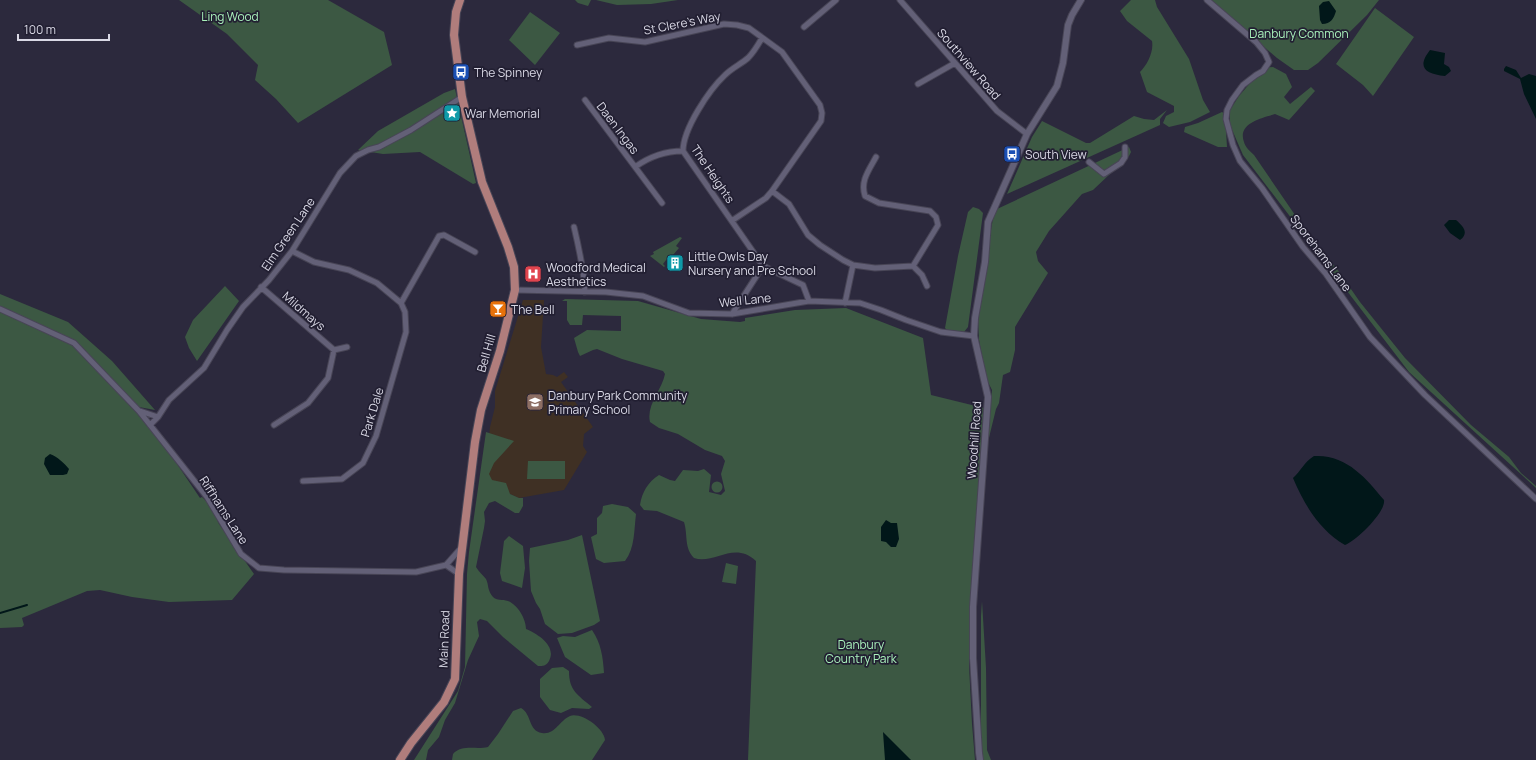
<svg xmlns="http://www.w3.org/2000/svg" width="1536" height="760" font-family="Manrope,sans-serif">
  <rect width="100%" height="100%" fill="#2c293d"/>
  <path fill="#3f3024" d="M523,300h21l-3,47 5,27 7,1 4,2 7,-5 4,5 -7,5 32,45 -9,7 -1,12 4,6 -23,38 -45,8 -9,-4 -26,-5 6,-62 5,-20v-16z"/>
  <path fill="#3c5843" d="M179,0h149l56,32 8,33 -94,58 -22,-24 -21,-19 3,-15 -31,-31z
    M575,0h16l-3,6 -10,-3z
    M596,0h82l-27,4 -34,1z
    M1131,0h24l2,7 32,52 14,41 7,12 -20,10 -21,5 -6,-4 3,-7 8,-4v-6l-27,-14 -7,-20c7,-7 14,-20 12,-31l-25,-20 -7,-10z
    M1210,0h169l-12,15 -49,48 -10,7h-14l-17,-12z
    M1375,8l39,29 -41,59 -10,-11 -27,-21z
    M530,12l30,21 -25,32 -26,-25z
    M1273,67l13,7 6,13 -8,10 6,7 21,-17 4,4 -26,29 -14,-6c-13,4 -38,9 -31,28 1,5 6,9 10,13l54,79 29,35 23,33 45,56 66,67 38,32 12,16 15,13v2l-127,-116 -166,-217 -13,-30v-15l9,-14 24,-28z
    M455,89l21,94 -3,1 -53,-32 -37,2 -25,-4 20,-19 66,-38z
    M1167,110l-7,9v6l-153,69 25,-57 10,-16 44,22h4l44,-27 10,3 10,1z
    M1222,112l3,2 2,33h-9l-34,-15 1,-5 13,-4z
    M1129,147l2,5 -2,4 -36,34 -11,4 -33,37 -13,21 2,9 10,12 -33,54v23l-5,22 -7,3 -4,28 -3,6 -12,49 8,-68 -6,-12 -2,-12 -5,-26 -1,-20 9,-55 3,-29 3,-18 4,-9z
    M973,207l6,2 4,4 -15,114 -4,5 -17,-2 -3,-3 1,1 13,-72 10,-44z
    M680,237l2,1 -6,8 3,2 -11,13 -2,-1 -3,4 2,2 -1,1 -14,-11 4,-2 -1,-2z
    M225,286l14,15 -42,60 -8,-13 -4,-11 8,-17z
    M0,294l68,28 44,39 43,49 -16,-3 9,14 52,77 2,-1 8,8 9,19 35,50 -22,26 -63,2 -37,-5 -32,-7 -13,1 -65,27 2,7 -2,2 -22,1z
    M565,299l73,2 63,18 39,3 5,-1v-3l50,-8 51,-2 77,30 8,57 53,13 -14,205 -1,52 3,59 3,36h-227l8,-199c-22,-21 -42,4 -62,-3 -10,-10 -6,-23 -10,-36l-27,-11 -13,-1 -4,-5c2,-13 8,-23 19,-30l11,5 5,1 8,-11 15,1 6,-2 7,6 -2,17 12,3 4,-4 -4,-17 4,-13 -3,-5 -17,-6 -27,-16 -19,-6 -9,-6c-4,-17 12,-32 15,-48l-2,-3 -41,-12 -25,-10 -4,1 -13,6 -2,-4 -4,-14 13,-8 34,1v-15l-38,-1 -1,10h-12l-3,-5v-19h-5z
    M486,432l28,9 -20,22 -5,11 3,6 14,3 4,11 9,4h4v8l-4,7h-4l-20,-12 -6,2 -5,9 1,9 -1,7 -8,39c3,5 7,8 10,12 3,6 1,11 7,18 4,4 9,2 15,4 10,4 18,18 18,28 12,5 31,17 23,32 -3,5 -6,5 -11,5l-35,-29 -16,-16 -7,-2 -3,3 2,14 -11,24 -13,43 -10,17 -6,17 -11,13 -2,10h-12l44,-69 7,-24 2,-93 2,-22z
    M528,461h37v18h-38z
    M711.5 487a5.5 5.5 0 1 1 11 0a5.5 5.5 0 1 1-11 0Z
    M612,504l16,3 8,7c-2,16 -1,34 -11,47l-21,2 -8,-4 -5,-22 6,-3v-16l5,-5 1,-7z
    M582,535l18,86 -6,4 -22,8 -14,1 -13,-10 -5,-15 -4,-6 -5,-12 -2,-30 1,-13 38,-8z
    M509,536l14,10 2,22 -3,20 -20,-7 -2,-8 4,-32z
    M726,563l12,3 -2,18 -14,-2z
    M982,601l4,67 1,82 4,10h-10v-144z
    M592,630c9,13 11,27 12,43l-13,2 -26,-18 -8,-19 6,-2 12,1z
    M563,667l6,4c0,20 9,24 23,36l-3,2 -17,-1 -11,5 -11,-3 -10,-13v-18l12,-11z
    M521,708c11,6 7,23 21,25 13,2 17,-12 28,-17 11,-4 34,12 35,24l-13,20h-140l1,-6c9,-10 23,-4 35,-7l10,-13 15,-23z"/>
  <path fill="#011719" d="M1329,1l7,10c-2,7 -5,13 -14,13l-2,-4 -1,-14 4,-4z
    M1430,50l15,3 -1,11 5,3 2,4 -6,5c-19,-2 -29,-8 -15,-26z
    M1506,66l10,4 5,8 8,-4 7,2v43l-12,-25 -4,-15 -16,-8v-2z
    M1449,220h7c8,7 13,13 4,20l-10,-7 -6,-8z
    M50,454c8,3 14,9 19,15l-2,5 -4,1h-13l-6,-11 1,-6z
    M1314,456c32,-2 52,22 70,44 2,12 -28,41 -39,45 -26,-15 -41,-41 -52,-67 8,-7 11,-16 21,-22z
    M886,520l5,3h6l2,16 -3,8h-5l-5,-5 -5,-1v-14z
    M883,732l28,28h-26z"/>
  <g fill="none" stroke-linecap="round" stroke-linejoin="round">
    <path stroke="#011719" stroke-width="2" d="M0,613l27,-8"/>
    <defs>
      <path id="minor" d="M900,0l97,111 30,23
        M1207,0l49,42 9,11 4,9 -6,9 -7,4 -13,10 -11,15 -5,10 -1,9 7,26 7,16 22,27 41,59 23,27 44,63 55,58 111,104
        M804,27l32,-27
        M762,38c-4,7 -9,15 -14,20 -7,6 -16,10 -23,17 -16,15 -42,54 -42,76l80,115 40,19 6,16
        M577,45l32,-7 36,4 79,-18 13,1 12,3 33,24 38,53 2,8 -1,8 -49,70 -6,7 -33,22
        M918,84l37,-21
        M585,100l77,103
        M876,157c-7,13 -16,24 -11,39l14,7 51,8 6,6 2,8 -25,41
        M1089,162l15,12 17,-11 4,-6v-10
        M635,167c14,-10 30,-16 48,-16
        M772,191l17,13 19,31 12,10 23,15 10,5 22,3 38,-2 9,9 5,11
        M574,227c5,21 10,43 11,65
        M292,251l22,11 35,8 28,13 24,20 4,9 1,20 -30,104 -13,27 -21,16 -39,2
        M261,287l73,63 -6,28 -20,25 -34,22
        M515,290l91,2 37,4 46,17 43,1 77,-13 51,2 21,7 25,10 35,12 33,4
        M401,303l38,-67 5,-1 31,17
        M845,303l8,-38
        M0,309l74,34 65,68 68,86 34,57 18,14 25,2 132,2 30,-7 15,-17
        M732,314l31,-48
        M334,350l13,-3
        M140,411l18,6
        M150,425l8,-8 11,-17 35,-32 23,-38 16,-23 26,-27 23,-29 48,-78 16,-17 12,-6 11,-3 32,-17 51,-33
        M446,565l13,9"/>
      <path id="tertiary" d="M980,760l-1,-7 -6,-95v-51l15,-210 -14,-61 1,-18 10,-56 3,-40 39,-88 30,-48 6,-23 5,-38 4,-10 9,-15"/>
      <path id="primary" d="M400,760l11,-17 33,-41 11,-23 4,-105 16,-132 6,-32 19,-59 15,-61 -1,-23 -6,-20 -26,-65 -20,-85 -8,-62 2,-23 4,-12"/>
    </defs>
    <use href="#minor" stroke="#484556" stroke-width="7"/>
    <use href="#tertiary" stroke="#484556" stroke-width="8"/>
    <use href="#primary" stroke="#484556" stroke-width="10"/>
    <use href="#minor" stroke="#636077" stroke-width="5"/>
    <use href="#tertiary" stroke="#636077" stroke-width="6"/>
    <use href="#primary" stroke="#b07d7c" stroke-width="8"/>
  </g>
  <defs>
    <symbol id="bus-square" viewBox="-11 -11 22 22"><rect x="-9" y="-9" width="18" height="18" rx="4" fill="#1a4fb4" stroke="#221f32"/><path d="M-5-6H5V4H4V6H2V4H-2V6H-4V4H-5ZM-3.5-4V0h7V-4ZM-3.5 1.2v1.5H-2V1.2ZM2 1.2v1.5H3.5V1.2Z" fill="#fff"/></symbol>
    <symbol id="sight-square" viewBox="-11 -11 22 22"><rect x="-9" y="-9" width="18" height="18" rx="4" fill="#0f9aa8" stroke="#221f32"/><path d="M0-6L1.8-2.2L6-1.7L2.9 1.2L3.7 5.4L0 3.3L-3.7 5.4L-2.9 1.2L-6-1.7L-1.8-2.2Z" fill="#fff"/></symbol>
    <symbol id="building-square" viewBox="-11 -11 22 22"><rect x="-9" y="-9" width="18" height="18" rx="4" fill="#0f9aa8" stroke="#221f32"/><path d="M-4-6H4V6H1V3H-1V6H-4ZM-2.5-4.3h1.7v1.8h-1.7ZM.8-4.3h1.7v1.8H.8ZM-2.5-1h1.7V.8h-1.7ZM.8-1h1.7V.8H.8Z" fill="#fff"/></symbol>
    <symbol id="hospital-square" viewBox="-11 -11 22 22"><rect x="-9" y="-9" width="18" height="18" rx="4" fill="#e0444e" stroke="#221f32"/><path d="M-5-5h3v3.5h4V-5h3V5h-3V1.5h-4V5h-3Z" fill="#fff"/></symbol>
    <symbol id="bar-square" viewBox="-11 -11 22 22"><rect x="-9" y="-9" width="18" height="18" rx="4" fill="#e8710a" stroke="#221f32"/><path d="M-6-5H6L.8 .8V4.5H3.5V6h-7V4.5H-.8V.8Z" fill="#fff"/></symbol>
    <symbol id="school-square" viewBox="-11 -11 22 22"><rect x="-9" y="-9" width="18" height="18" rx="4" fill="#8d6e63" stroke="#221f32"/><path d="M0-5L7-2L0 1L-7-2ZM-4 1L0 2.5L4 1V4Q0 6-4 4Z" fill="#fff"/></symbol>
  </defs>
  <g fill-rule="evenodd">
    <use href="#bus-square" x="451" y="62" width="20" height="20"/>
    <use href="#sight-square" x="442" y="103" width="20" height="20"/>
    <use href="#bus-square" x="1002" y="144" width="20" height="20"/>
    <use href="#building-square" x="665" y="253" width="20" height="20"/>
    <use href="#hospital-square" x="523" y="264" width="20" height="20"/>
    <use href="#bar-square" x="488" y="299" width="20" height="20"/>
    <use href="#school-square" x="525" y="392" width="20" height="20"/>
  </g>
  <g text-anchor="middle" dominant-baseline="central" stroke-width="3.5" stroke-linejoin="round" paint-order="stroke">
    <g font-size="12" fill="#aaf3bc" stroke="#221f32">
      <text x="230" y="16">Ling Wood</text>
      <text x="1299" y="33">Danbury Common</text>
      <text x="861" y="644">Danbury<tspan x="861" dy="14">Country Park</tspan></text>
    </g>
    <g font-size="12" fill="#dad9e6" stroke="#221f32">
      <text transform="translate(682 23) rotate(-11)">St Clere's Way</text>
      <text transform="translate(969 64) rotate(49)">Southview Road</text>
      <text transform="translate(618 128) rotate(53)">Daen Ingas</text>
      <text transform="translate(713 174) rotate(56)">The Heights</text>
      <text transform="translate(288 234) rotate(-56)">Elm Green Lane</text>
      <text transform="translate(1321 253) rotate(53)">Sporehams Lane</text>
      <text transform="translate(745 300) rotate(-6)">Well Lane</text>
      <text transform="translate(304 311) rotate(41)">Mildmays</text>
      <text transform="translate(486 353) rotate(-74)">Bell Hill</text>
      <text transform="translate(372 412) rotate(-73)">Park Dale</text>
      <text transform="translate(974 440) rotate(-86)">Woodhill Road</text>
      <text transform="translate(224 510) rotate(57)">Riffhams Lane</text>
      <text transform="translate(444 639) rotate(-88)">Main Road</text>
    </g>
    <g font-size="12" fill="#dad9e6" stroke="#221f32" text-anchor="start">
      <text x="474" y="72">The Spinney</text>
      <text x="465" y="113">War Memorial</text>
      <text x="1025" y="154">South View</text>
      <text x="688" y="256">Little Owls Day<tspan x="688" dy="14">Nursery and Pre School</tspan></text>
      <text x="546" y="267">Woodford Medical<tspan x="546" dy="14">Aesthetics</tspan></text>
      <text x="511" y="309">The Bell</text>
      <text x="548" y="395">Danbury Park Community<tspan x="548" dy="14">Primary School</tspan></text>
    </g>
  </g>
  <path d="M18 34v6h91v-6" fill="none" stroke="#dad9e6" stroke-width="2"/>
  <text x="24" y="34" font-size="12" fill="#dad9e6" stroke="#221f32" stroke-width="3" paint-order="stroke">100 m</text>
</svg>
